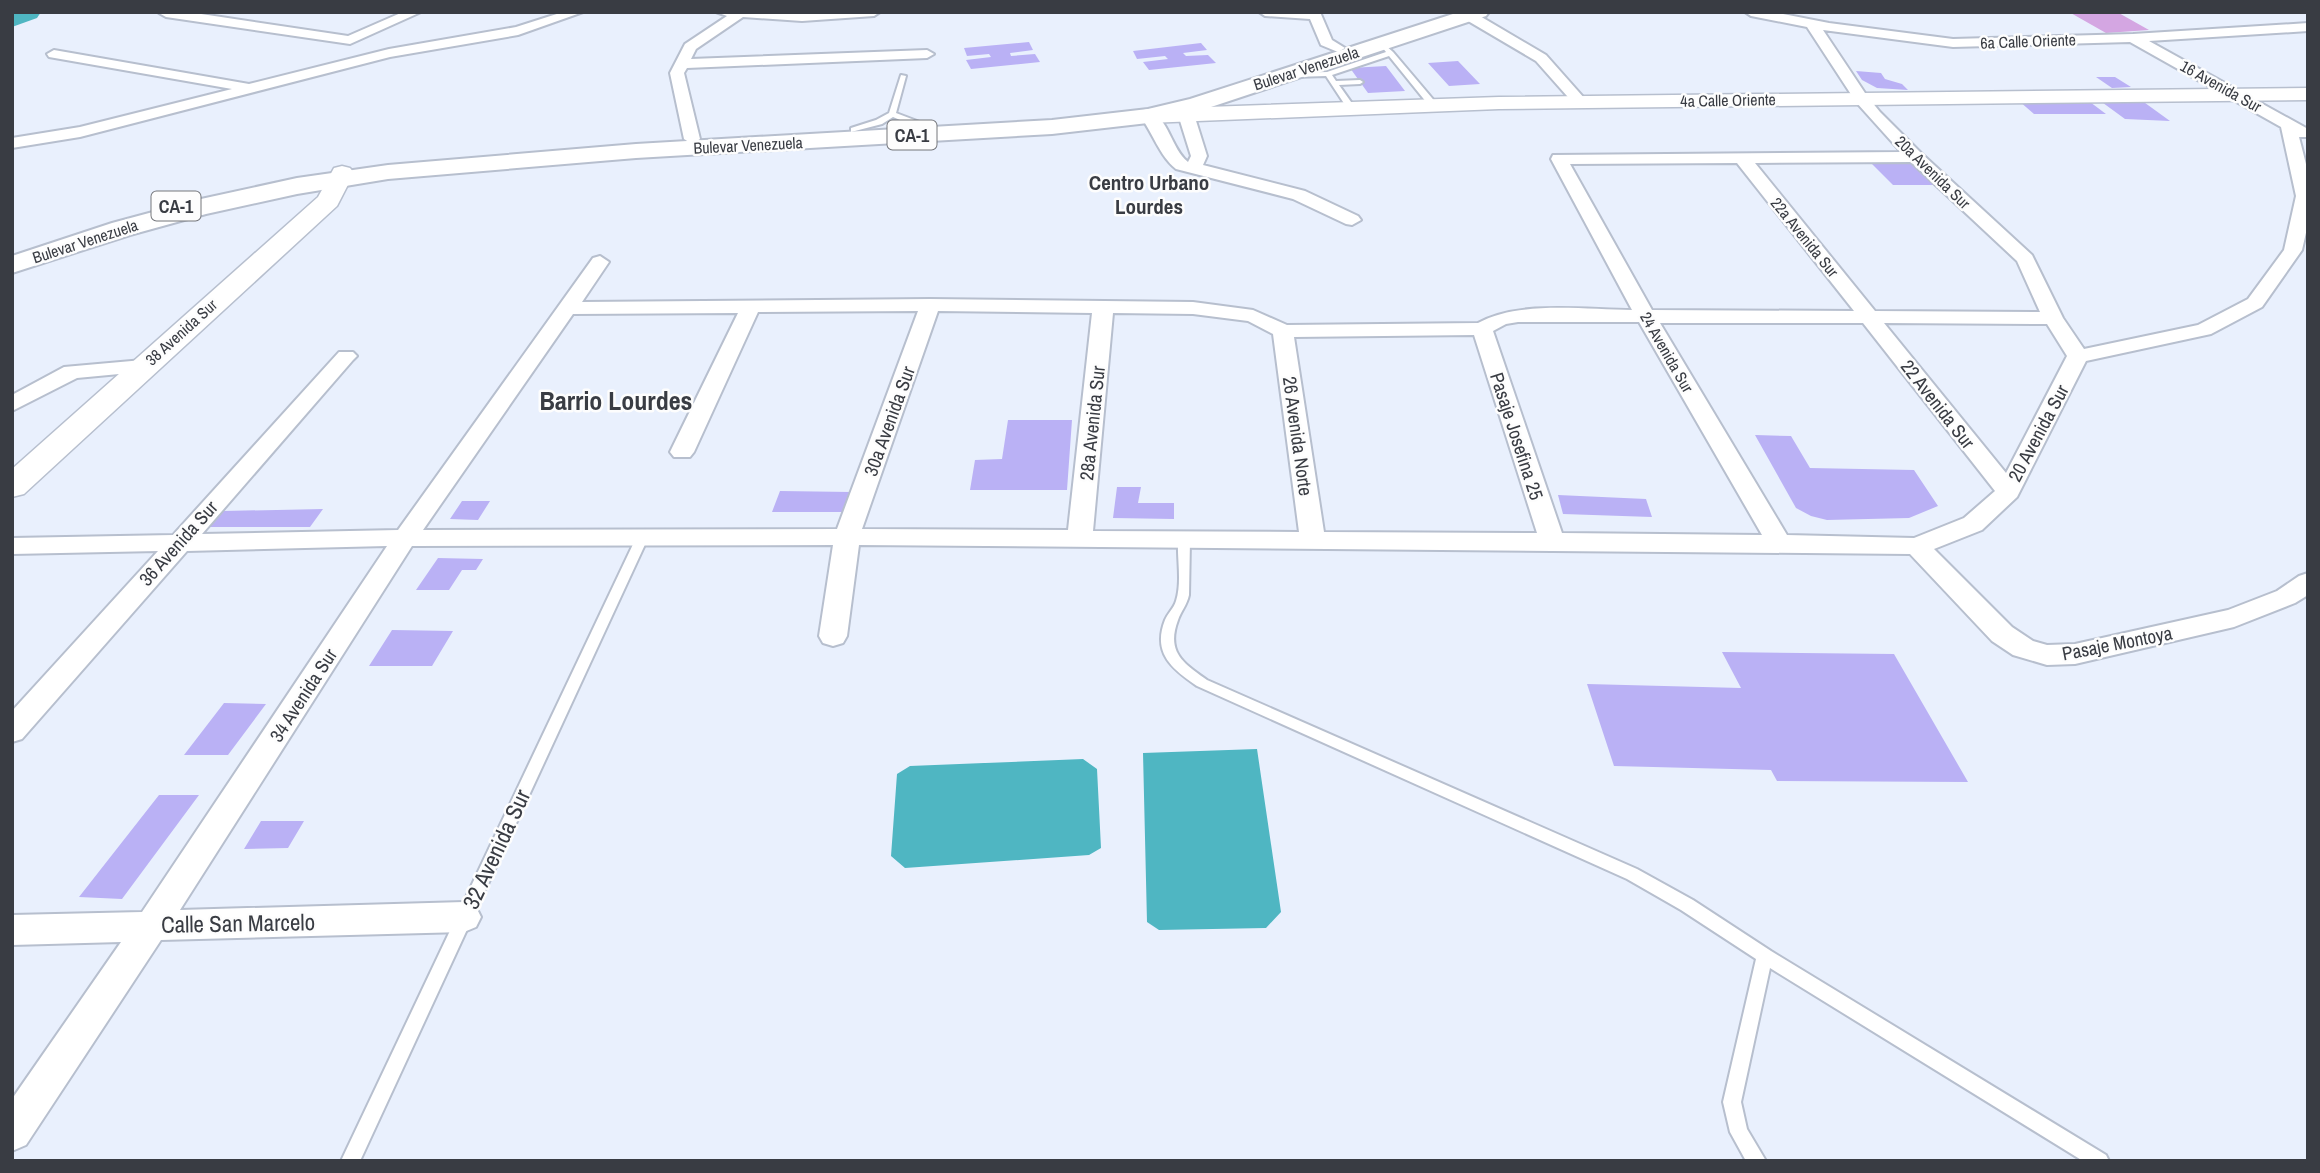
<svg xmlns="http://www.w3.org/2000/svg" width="2320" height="1173" font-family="'Archivo Narrow',sans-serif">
  <rect width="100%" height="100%" fill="#e9f0fd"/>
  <path fill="#d4a6e2" d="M2069,12h48l32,18 -43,3z"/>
  <path fill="#4fb6c2" d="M1257,749l24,163 -15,16 -107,2 -12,-8 -4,-169z
    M1083,759l14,10 4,79 -12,7 -184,13 -14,-12 6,-82 13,-8z"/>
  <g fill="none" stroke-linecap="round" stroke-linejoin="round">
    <path fill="#4fb6c2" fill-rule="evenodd" d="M12,12h29l-4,6 -25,9z"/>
  </g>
  <path fill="#bab1f5" d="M1029,42l4,8 -23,3 1,3 24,-2 5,8 -69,7 -5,-9 25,-3 -2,-3 -22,2 -3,-8z
    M1201,43l6,7 -24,3 3,3 22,-1 8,8 -67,7 -6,-8 25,-3 -3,-3 -28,3 -4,-8z
    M1458,61l22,23 -31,2 -21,-23z
    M1386,66l19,25 -37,2 -18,-25z
    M1856,71l25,2 4,6 17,5 6,6 -31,-2 -15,-8z
    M2096,77h19l16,10 -19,1z
    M2099,100h42l29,21 -45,-2z
    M2019,101l71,1 16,12h-72z
    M1872,164h41l22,21h-42z
    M1008,420h64l-5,70h-97l5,-30 27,-1z
    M1755,435l36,1 19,32 104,2 24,36 -29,12 -82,2 -16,-4 -15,-8z
    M1117,487h24l-3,16h36v16l-61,-1z
    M780,491l71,1 -6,20h-73z
    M1558,495l88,4 6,18 -89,-3z
    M462,501h28l-12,19 -28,-1z
    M323,509l-13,18h-101l14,-16z
    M438,558l45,1 -7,11h-14l-13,20h-33z
    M392,630l61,1 -21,35h-63z
    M1722,652l172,2 74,128 -191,-1 -6,-11 -157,-4 -27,-82 154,4z
    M224,703l42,1 -38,51h-44z
    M159,795h40l-77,104 -43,-2z
    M261,821h43l-16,27 -44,1z"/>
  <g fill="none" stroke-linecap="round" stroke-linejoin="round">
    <defs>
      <path id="lane" d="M1385,45l8,7 44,52v4h-6l-42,-52 -57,19 4,6 24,-1 3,2 -3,2 -21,1 17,24 -4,2h-3l-23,-35 -32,1 -3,-2 3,-2 33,-1 59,-20 -4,-5z
        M901,75l5,1 -10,37 29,11v4h-6l-26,-11 -11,7 -31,8v-4l25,-8 13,-7z
        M642,534l6,4 -288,623h-19l295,-623z
        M1184,536l6,4 -1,55c-2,10 -8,16 -11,25 -12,32 5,43 29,60l430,189 56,31 78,51 335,204 3,6h-26l-313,-193 -29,134 6,27 19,32h-20l-16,-29 -7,-30 33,-143 -75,-49 -54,-31 -430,-193c-25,-17 -45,-33 -32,-66 3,-7 9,-12 11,-19 6,-19 1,-42 2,-61z"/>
      <path id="street" d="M188,12l160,24 55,-24h18l-71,32 -184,-27 -7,-4z
        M563,12h20l-65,23 -128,22 -310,80 -68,11v-10l68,-11 152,-38 -183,-32 -2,-3 7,-4 195,34 140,-35 127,-22z
        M716,12h164l-6,4 -72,5 -59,-4 -47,32 -5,10 236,-9 7,4 -7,4 -240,10 -3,5 16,66 -8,5 -8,-5 -14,-66 15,-29 42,-28z
        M1259,12h61l12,28 13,8 -7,4 -17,-7 -11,-26 -45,-3z
        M1463,12h10l73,43 39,44 3,3 -3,3h-10l-39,-44 -73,-43z
        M1745,12h28l56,11 124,16 180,-5 175,-11v8l-159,10 159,88v8h-9l9,35v52l-6,26 -40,57 -51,27 -125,27 -69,136 -35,33 -48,19 78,78 21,14 14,4 28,-1 153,-34 49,-19 22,-15 9,-3v22l-13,8 -61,24 -159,37 -28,1 -34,-10 -21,-14 -82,-87 -1051,-9 -12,91 -4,7 -10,3 -10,-3 -4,-7 14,-91 -421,1 -232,364 284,-8 12,5 5,10 -5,10 -12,5 -303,8 -135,205 -14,6v-52l109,-157 -109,3v-30l130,-3 245,-366 -200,5 -165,188 -10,3v-31l146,-160 -146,3v-16l161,-3 166,-183h14l4,4 -4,4 -151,174 196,-4 195,-272 7,-2 9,6 -27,40 348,-3 263,3 60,8 34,15 191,-2c41,-23 108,-13 154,-13l-81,-151 2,-4 348,-3 -45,-50 -49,-75 -56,-11zM1823,30l130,17 177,-5 151,85 15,69 -12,54 -36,49 -50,26 -114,24 -21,-31 -31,-63 -111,-102 -41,-41 -13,-16zM1911,162l106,99 23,51 -165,-1 -120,-148zM1737,163l117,148 -202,-1 -82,-146zM918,311l-81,218 -414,1 150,-216 165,-1 -68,139 4,5h16l4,-5 64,-140zM938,311l154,2 -24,217 -206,-1zM1113,313l80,1 55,7 25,13 26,198 -206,-1zM1518,322h121l123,213 -200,-2 -69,-202 13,-7zM1660,323h203l132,168 -31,27 -50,20 -127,-3zM1884,323l163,1 20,32 -61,117zM1474,335l63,198 -213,-1 -30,-195z
        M1184,103l8,5 15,48 -4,9 102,26 53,25 3,4 -9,5 -6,-1 -53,-25 -117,-30c-17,-14 -23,-36 -36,-53l8,-5c21,6 23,38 40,51l3,-6 -15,-48z
        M143,360l8,1 3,5 -3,5 -74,7 -65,33v-16l52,-28z"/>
      <path id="secondary" d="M2308,88v12l-809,9 -351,14 -8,-2 -3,-5 3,-5 8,-2 351,-12z
        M342,166l8,2 4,5 -17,33 -313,288 -12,3v-28l306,-272 16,-29z"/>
      <path id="highway" d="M1459,12h30l-3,4 -281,93 -57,14 -96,11 -416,24 -248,21 -91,15 -91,20 -76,21 -118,38v-17l100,-33 89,-24 96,-21 91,-13 248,-21 416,-24 96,-11 42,-10z"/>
    </defs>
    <use href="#lane" stroke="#b7bfce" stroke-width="4"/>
    <use href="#street" stroke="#b7bfce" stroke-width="4"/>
    <use href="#secondary" stroke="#b7bfce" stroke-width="3"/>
    <use href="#highway" stroke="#b7bfce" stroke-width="4"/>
    <use href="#lane" fill="#fff" fill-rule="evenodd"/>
    <use href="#street" fill="#fff" fill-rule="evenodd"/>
    <use href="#secondary" fill="#fff" fill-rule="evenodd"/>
    <use href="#highway" fill="#fff" fill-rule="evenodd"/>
  </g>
  <g text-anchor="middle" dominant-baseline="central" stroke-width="5" stroke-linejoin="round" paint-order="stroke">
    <g font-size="16" fill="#393c43" stroke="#fdfdfd">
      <text transform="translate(2028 41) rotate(-2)">6a Calle Oriente</text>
      <text transform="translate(1306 68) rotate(-18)">Bulevar Venezuela</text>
      <text transform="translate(2221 86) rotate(29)">16 Avenida Sur</text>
      <text transform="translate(1728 100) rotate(-1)">4a Calle Oriente</text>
      <text transform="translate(748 145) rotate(-3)">Bulevar Venezuela</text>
      <text transform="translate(1933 172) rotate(44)">20a Avenida Sur</text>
      <text transform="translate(1805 237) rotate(51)">22a Avenida Sur</text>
      <text transform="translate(85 241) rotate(-18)">Bulevar Venezuela</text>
      <text transform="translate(181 332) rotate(-42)">38 Avenida Sur</text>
      <text transform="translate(1667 352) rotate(60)">24 Avenida Sur</text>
    </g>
    <g fill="#fdfdfd" stroke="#74767b" stroke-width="2">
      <rect x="887.5" y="120.5" width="49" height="29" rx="5"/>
      <rect x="151.5" y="191.5" width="49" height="29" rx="5"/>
    </g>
    <g font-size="18" font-weight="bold" fill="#393c43">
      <text x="912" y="135">CA-1</text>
      <text x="176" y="206">CA-1</text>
    </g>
    <g font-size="19" fill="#393c43" stroke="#fdfdfd">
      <text transform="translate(1938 404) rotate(52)">22 Avenida Sur</text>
      <text transform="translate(889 421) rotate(-70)">30a Avenida Sur</text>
      <text transform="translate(1092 423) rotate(-84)">28a Avenida Sur</text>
      <text transform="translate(2038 433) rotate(-62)">20 Avenida Sur</text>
      <text transform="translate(1298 436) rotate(82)">26 Avenida Norte</text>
      <text transform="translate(1517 436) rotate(72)">Pasaje Josefina 25</text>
      <text transform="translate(178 543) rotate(-48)">36 Avenida Sur</text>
      <text transform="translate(2117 643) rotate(-11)">Pasaje Montoya</text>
      <text transform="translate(303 695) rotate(-57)">34 Avenida Sur</text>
    </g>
    <g font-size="21" font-weight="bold" fill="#393c43" stroke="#fdfdfd">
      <text x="1149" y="182">Centro Urbano<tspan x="1149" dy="24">Lourdes</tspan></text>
    </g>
    <g font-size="23" fill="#393c43" stroke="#fdfdfd">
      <text transform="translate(496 849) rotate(-65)">32 Avenida Sur</text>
      <text transform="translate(238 923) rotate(-1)">Calle San Marcelo</text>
    </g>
    <g font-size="26" font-weight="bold" fill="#393c43" stroke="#fdfdfd">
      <text x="616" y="400">Barrio Lourdes</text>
    </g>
  </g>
  <rect width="2320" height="1173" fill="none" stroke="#393c43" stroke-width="28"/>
</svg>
